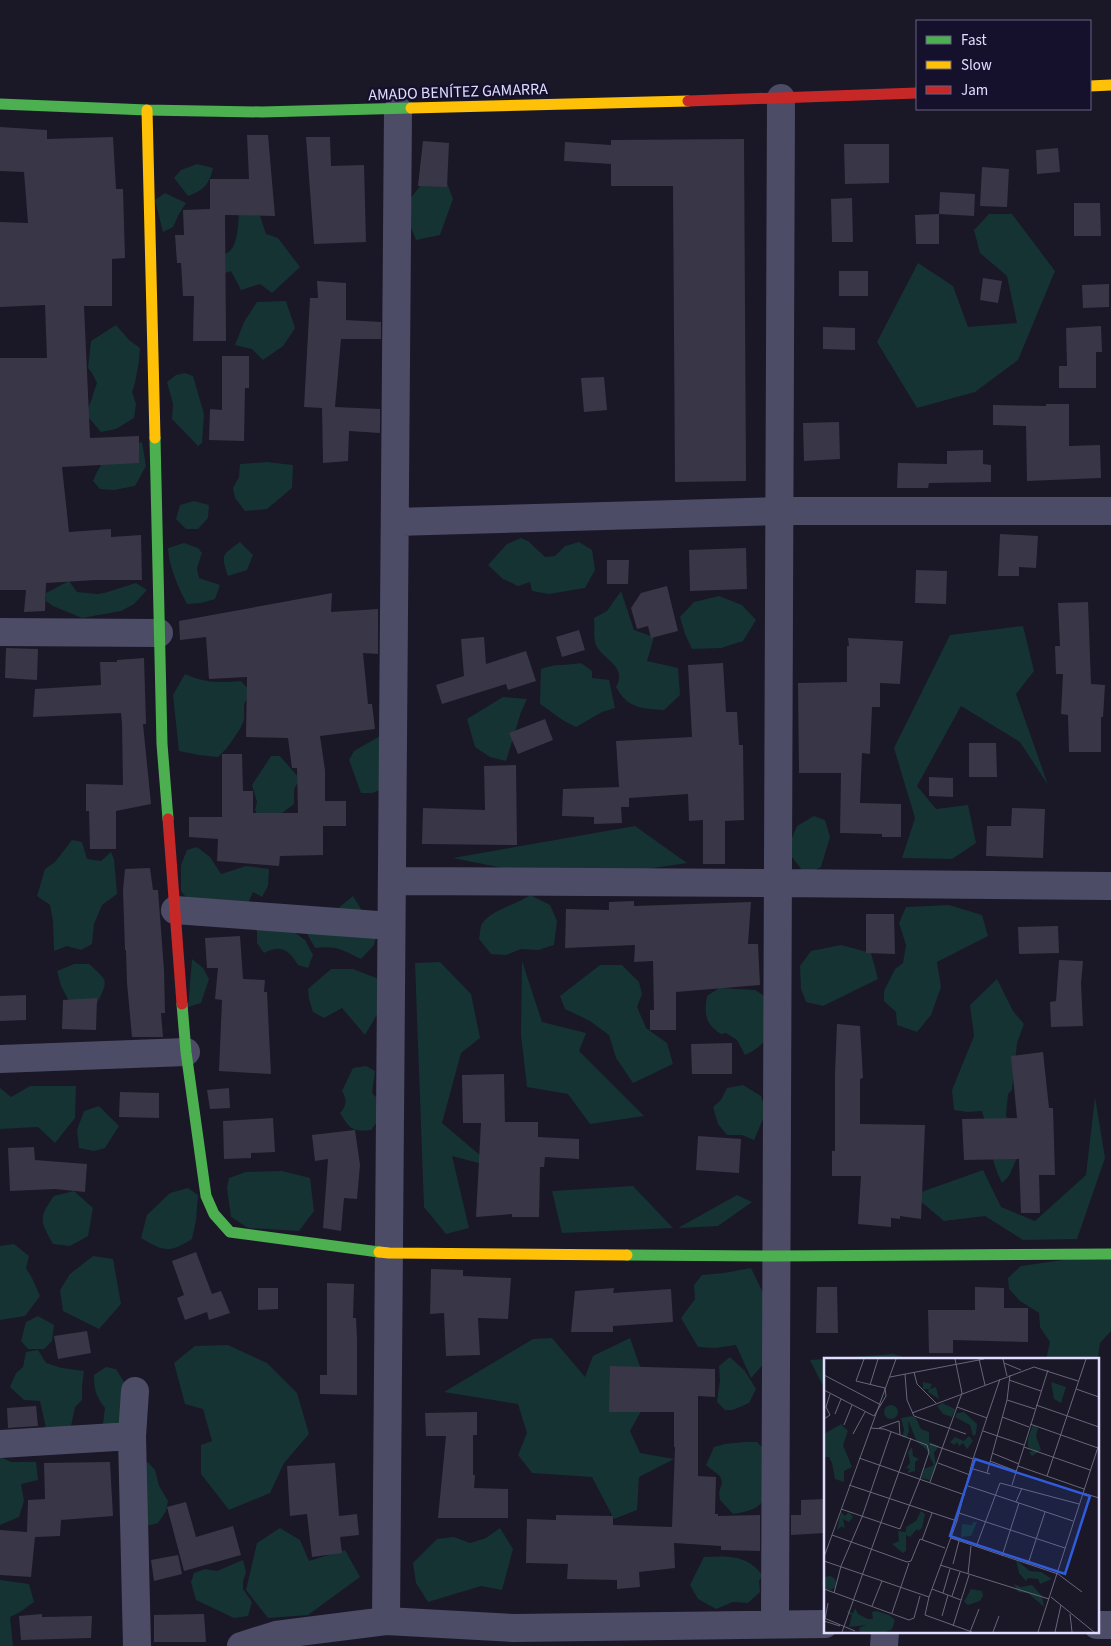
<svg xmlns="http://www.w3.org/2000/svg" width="1111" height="1646" font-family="'Source Sans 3',sans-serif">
  <rect width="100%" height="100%" fill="#1a1727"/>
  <path fill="#153333" d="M197,164l16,4c-4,17 -9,22 -25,28l-14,-18 7,-8z
    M425,180l22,3 6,16 -13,36 -24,5 -9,-22 -2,-13z
    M165,193l21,10 -7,11 -6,13 -10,5 -8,-32z
    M239,213h10l11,3 6,18 12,4 22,29 -28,26 -12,-9 -19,6 -10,-19 -12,4 -5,-21c4,0 10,1 13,-1 11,-5 11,-29 12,-40z
    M989,214h23l43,57 -37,89 -43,32 -58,16 -40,-66 41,-79 35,23 15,41 49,-4 -10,-47 -27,-23 -6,-23z
    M286,301l9,27 -12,18 -20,14 -11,-11 -17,-4 9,-23 13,-20z
    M116,325l13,15 11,8 -1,13 -4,22 -3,9 4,12 -2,14 -18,11 -15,3 -12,-14 -2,-8c5,-9 6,-17 10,-27l-5,-10 -4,-5 3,-27z
    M185,373l8,3 11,38 -2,29 -4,3 -26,-27 1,-15 -6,-22 9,-7z
    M142,442l4,24 -11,20 -21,4 -14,-1 -7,-8c12,-29 21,-29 49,-39z
    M267,462l26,3 -1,23 -25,21 -22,2 -10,-13 -2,-10 6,-11 1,-13z
    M194,501l15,4 -1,13 -10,11h-12l-10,-10 4,-14z
    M521,538l7,3 17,16 10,-1 10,-10 14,-4 13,8 3,20 -10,18 -36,6 -17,-3 -2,-9 -12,4 -15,-7 -15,-14 19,-21z
    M240,542l13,13 -6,15 -19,6c-7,-22 -7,-20 12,-34z
    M184,543l14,5 4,5 -5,15 2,10 21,7 -5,14 -14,4 -14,1c-9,-17 -18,-37 -19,-56z
    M69,581l8,11 20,2 7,-1 32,-10 11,7 -13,14 -13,7 -39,7 -29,-12 -7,-5v-8z
    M621,591l13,39 20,7 -7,24 31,7 2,27 -16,15c-23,-2 -36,-1 -48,-23 12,-21 -13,-27 -20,-42 -3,-7 -1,-20 -2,-27l13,-7z
    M719,596l23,9 14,15 -13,21 -22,7 -29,1 -7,-15 -5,-17 14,-15z
    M1023,626l11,45 -18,23 32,91 -28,-43 -59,-36 -44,80 19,23 32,-4 8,38 -24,16 -50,-1 13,-40 -21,-70 56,-113z
    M581,663l11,8v7l17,2 6,28 -13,4 -26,15c-16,-7 -22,-14 -36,-23l1,-35c14,-6 25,-3 40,-6z
    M185,674c19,9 36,9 56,7l10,11 -7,12v16l-4,9 -13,19 -9,9 -19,-2 -20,-4 -6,-56z
    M503,697l24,2 -6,13 -15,49 -16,-4 -15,-10 -8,-28z
    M387,732l-4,57 -11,4h-11l-12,-33 5,-9z
    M271,756h9l20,23 -6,10v15l-12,9 -21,8 -6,-11 2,-8 -5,-17z
    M814,816l11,4 5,17 -9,30 -15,8 -15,-19v-16l6,-14z
    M635,826l52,37 -121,18 -113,-23z
    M72,840l10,2 5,17 14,2 10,-9 3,7 3,35 -15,11 -8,19 -2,20 -11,6 -14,-4 -13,5 -1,-30 -3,-16 -13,-9 8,-27 10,-7z
    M197,847l13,10 11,17 25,-8 23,3 -1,17 -6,11 -9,-5 -7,16 -40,15 -25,-32v-26l6,-15z
    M530,895l20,10 7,16 -3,24 -16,5 -17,-1 -15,6 -15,-1 -12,-15c1,-4 1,-12 3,-15 9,-15 35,-19 48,-29z
    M353,896l10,16 16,13 -5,20 -13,14c-18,-9 -25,-14 -46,-11l-9,-16 19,-13z
    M949,905l33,10 6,21 -51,26 4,25 -10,28 -14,17 -20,-7 -1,-13 -12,-11v-10l11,-22 8,-6 3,-18 -7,-22 7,-16z
    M257,928l37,4 11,8 8,15 -5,13 -10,-3c-9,-15 -17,-21 -34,-12l-7,-10z
    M841,945l30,8 7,26 -55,27 -17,-4 -5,-13 -1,-23 11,-15z
    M192,959l11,9 6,11 -8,24 -13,4z
    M522,961l20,61 44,11 -7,18 65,65 -54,8 -22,-30 -41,-7 -6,-52z
    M440,962l31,32 9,44 -19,15 -19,70 52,44 -42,-11 17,72 -23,6 -22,-27 -9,-244z
    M74,964h15c20,18 19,15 8,40l-27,-1 -9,-17 -4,-15z
    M600,965h22l17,17 3,12 -5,13 9,21 21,15 6,21 -40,19 -17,-25 -7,-23 -19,-14 -25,-12 -5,-13z
    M331,969h22l26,10 7,20 -21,36 -23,-27 -18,10 -11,-6 -4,-13 -1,-10z
    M997,979l16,32 11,13 -7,19 -5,47 -4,4 -2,21 7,21 4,22 -8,18 -7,7c-12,-23 -13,-48 -20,-72l-15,1 -13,-2 -2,-20 22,-54 -4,-31z
    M719,988l36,2 11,7c2,28 9,45 -21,58l-8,-15 -11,-7 -5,1c-16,-10 -17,-20 -14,-38z
    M366,1066l9,5 -3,22 10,10 -2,15 -9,12c-19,2 -21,-1 -31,-17 7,-8 7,-13 2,-22l11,-23z
    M743,1085l18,11 5,16 -12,28 -12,-5h-15l-9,-11 -5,-17 8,-7 6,-12z
    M30,1086h46l-1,32 -20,25 -17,-16 -38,2v-41l11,9z
    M1095,1097l10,61 -28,81 -54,1 -38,-24 -41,5 -31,-26 70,-25 18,37 34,14 51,-46z
    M99,1106l20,20 -14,22 -11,3 -15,-3 -2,-18 7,-19z
    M282,1171l28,7 4,33 -15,20 -51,-3 -17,-11 -4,-29 2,-10 17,-6z
    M633,1186l40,42 -111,5 -10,-42z
    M188,1188l10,7 -2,25 -4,19c-24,15 -28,12 -51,-1l6,-23 23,-22z
    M74,1191l19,17 -5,28 -18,10 -17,-2c-13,-23 -15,-26 1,-48z
    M737,1195l15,7 -34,24 -40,2z
    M14,1244l15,12 -3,12 6,10 8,18 -15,20 -25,4v-74z
    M1111,1253v78l-11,12 -3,23v-6h-51l4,-18 -10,-15 -1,-14 -19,-12 -11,-12 -1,-11 13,-12z
    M93,1256l20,3 8,45 -22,25 -36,-18 -3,-21 10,-16z
    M751,1268l17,35 1,55 -18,20 -15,-33 -21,3 -17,-1 -17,-29 14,-19 -1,-14 8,-10 22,-2z
    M38,1316l16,9 -2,16 -8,8h-16l-7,-8 5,-19z
    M552,1338l33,39 8,-21 37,-18 20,57 -20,36 10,22 34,6 -35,18 -2,33 -23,9 -22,-42 -60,-4 -14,-18 9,-22 -9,-29 -74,-12 89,-53z
    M228,1345l39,18 30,30 12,41 -25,29 -14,30 -41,17 -28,-36v-29l11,-4 -9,-32 -18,-5 -11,-41 21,-17z
    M38,1350l8,13 16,5 22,3 -2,15v14l-7,7 -5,24 -24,-3 -6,-27 -16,-1 -14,-13 6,-14 7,-6 3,-15z
    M893,1354l21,6h-89v30l-15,-30z
    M730,1357l15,14 11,18 -7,14 -16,7h-8l-8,-8 3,-22 -1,-14z
    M106,1367l10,2 13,21 -4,37 -22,-3 2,-16c-9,-12 -11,-18 -11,-33z
    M744,1442h13l10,10c0,35 9,57 -34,62l-13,-14 -1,-7 3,-11 -2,-6 -14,-11 8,-18 11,-3z
    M0,1457l11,5h25l2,18 -17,4 3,17 -5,16 -19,8z
    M148,1462l7,8 4,16 9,15 -2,10 -8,12 -11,3 -12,-49z
    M280,1528l20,12 9,21 36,-11 15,27 -52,38 -40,3 -22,-28 11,-47z
    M500,1528l13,21 -11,41 -21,-4 -53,16 -12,-19 -3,-20 24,-24 17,-2 16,6 16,-5z
    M704,1557c23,-1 43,-3 58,18l-3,6 1,11 -12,11 -15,-1 -17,7 -18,-10 -8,-14z
    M243,1560l3,12 -3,9v8l9,13 -4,14 -14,2 -38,-18 -5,-18 3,-9 11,-4 12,2z
    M0,1580l29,4 5,18 -14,10 -10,5 3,29h-13z"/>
  <path fill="#393648" d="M0,127l47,3v9l66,-2 3,52h7l2,69 -13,1v47h-28l6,132 49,-2v27l-77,4 7,65 42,-3v8l30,-2 1,45h-46l-50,3 -1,28 -21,1 2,-22h-26v-232h47l-2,-53 -45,2v-85l28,1 -4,-51 -24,-1z
    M247,135h21l7,81 -50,-1 1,126h-33l1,-45h-11l-2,-33h-4l-2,-28h9l-1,-25 27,-1v-30h39z
    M306,137h24l1,29 33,-1 2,77 -52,2z
    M744,139l2,342 -71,1 -2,-296h-62v-22l-47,-3 1,-19 46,3v-5z
    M423,141l26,2 -2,44 -29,-1z
    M844,144h45v39l-44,1z
    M1058,148l2,24 -23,2 -1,-24z
    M982,167l27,2 -2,38 -27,-1z
    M940,192l35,2 -1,22 -35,-2z
    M852,198l1,44h-21l-1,-43z
    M1074,203h26l1,33h-27z
    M939,214v30h-23l-1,-29z
    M839,271h29v25h-29z
    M983,278l19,3 -4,22 -18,-3z
    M317,281l29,2v37l35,2v17h-40l-6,68 45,2v24l-31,-2 -1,30 -25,2 -1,-55 -18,-1 6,-109h8z
    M1109,284v23l-26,1 -1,-23z
    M1101,326l1,26h-6v36h-37v-22h8l-1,-38z
    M823,327l32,1v22l-32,-1z
    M222,356h27v32h-4l-1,53 -35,-1 1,-31 12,1z
    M604,377l3,33 -23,2 -3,-34z
    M1046,404h23v42l31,-1 1,33 -74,3 -1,-55 -33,-1v-20l53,1z
    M839,422l1,37 -36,2 -1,-38z
    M983,450v14l8,1v17l-62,1 -1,5h-31l1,-25 49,1v-13z
    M1000,534l38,2 -2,32 -17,-1v9h-21z
    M746,548l1,41 -57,2 -1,-41z
    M607,560h22l-1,24h-21z
    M916,570l31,1 -1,33 -31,-1z
    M667,586l11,45 -27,7 -3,-12 -11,3 -6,-21 10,-15z
    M332,593l-1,19 47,-3v45l-15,-1 5,51h4l3,25 -55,7 5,34v31h21v25h-23v29l-43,1 -1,10 -62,-5 1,-22 -29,-2v-20h33v-63h20l1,37h10v22h45l-1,-45h-5l-4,-30 -42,-1 1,-60 -38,2 -3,-42 -26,3 -1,-19z
    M1088,602l3,82 14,1 -2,32h-2v35h-32l-1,-37 -7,-1 2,-40h-7l-1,-28h5l-2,-43z
    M579,630l6,20 -23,7 -6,-20z
    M484,637l2,27 40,-13 10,30 -28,9 -2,-6 -64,20 -6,-19 28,-9 -3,-37z
    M848,638l55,3 -3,43 -20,-1v24h-8l-2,47 -8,-1 -2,50 41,1v33h-19v-3l-42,-1 1,-60h-42l-1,-90 49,-1v-36h2z
    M6,648l32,1 -1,31 -32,-2z
    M144,658l2,66h-3l8,80 -35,7v38h-26l-1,-38h-3v-27l37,1 -1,-61 -1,-11 -88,4 2,-28 66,-4 -1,-23h17v-2z
    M723,663l3,49h11l2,33h4l1,75 -19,1v43h-22v-44l-14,1 -1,-27 -59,4v9h-8l1,16 -28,1v-7l-32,-1 1,-27 56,-2 -3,-46 76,-4 -4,-72z
    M545,719l8,21 -35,14 -9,-21z
    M969,743h27l1,34h-28z
    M516,765l1,80 -95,-1 1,-36 62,2 -1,-44z
    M929,777l24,1v19l-24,-1z
    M1012,808l33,1 -2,49 -57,-2 1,-30h24z
    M150,868l3,22h5l6,80 1,43h-4l2,24h-31l-5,-54 -1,-33h-1l-2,-60 2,-21z
    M634,901v5l117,-4 -3,42h10l2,41 -84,7v38h-26v-20h4l-1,-49 -19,1 1,-17 -70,3 1,-39 43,1v-8z
    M866,914h28l1,40 -29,-1z
    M1058,926l1,27 -40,1 -1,-27z
    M240,936l3,43 22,1 -1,12h3l4,82 -52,-3 3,-71 -7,-1 3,-31h-11l-2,-30z
    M1059,960l24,1 -2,22 2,43 -32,1 -1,-25 6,-1z
    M26,995v25l-26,1v-25z
    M97,998l-1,32 -34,-1 1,-29z
    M837,1024l23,2 3,52 -3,1v45l65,1 -4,94 -21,-3v3l-9,-1v9l-33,-3 3,-48h-29v-25h3v-77z
    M732,1043v31h-40l-1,-30z
    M1043,1052l6,56h4l2,67h-16l1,38h-19l-2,-54 -55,1 -2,-41 55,-1 -6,-62z
    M504,1074l1,48h33v15l41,2v20l-34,-2 -1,10h-4l-1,50h-27v-3l-36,3 5,-94h-18l-1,-48z
    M229,1088l1,20 -20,1 -3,-19z
    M120,1092l39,1v25l-40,-1z
    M273,1118l2,34 -24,1v5l-27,1 -1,-38z
    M355,1130l5,35 -3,34 -13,-1 -3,33 -18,-3 5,-69 -13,2 -3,-26z
    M698,1136l43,3 -2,34 -43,-3z
    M34,1147l1,13 52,4 -2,28 -30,-3 -45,2 -2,-43z
    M196,1252l16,42 9,-3 9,22 -21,7 -2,-8 -22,8 -8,-22 7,-3 -12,-34z
    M431,1269l32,1v6l48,2 -3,41 -30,-1 2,37 -34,1 -2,-43 -14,1z
    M327,1283l27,1 -1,34h3l1,20v57l-37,-1v-19h7z
    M817,1287h20l1,46h-22z
    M975,1287l29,1v20h24v34l-75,-2v13h-24l-1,-43h47z
    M258,1288h20v21l-20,1z
    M614,1288l-1,5 58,-4 2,33 -60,4v6h-42l4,-41z
    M87,1331l4,22 -33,6 -4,-23z
    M610,1366l105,3v28l-17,-1v80l18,1 -1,37h3v2l42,-1v36l-39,-1v-4l-47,-3 1,25 -36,4 1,15 -23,2v-9l-50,-1 1,-15 -42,-1 1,-44 29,1v-5l57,1v9l59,2 3,-80h-1v-35h-65z
    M36,1406l2,20 -30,2 -1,-20z
    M477,1412v23h-4v40h2l-1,13 34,1v29h-70l8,-82h-20l-1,-23z
    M110,1462l3,54 -52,4 -1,16 -25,1 -4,40 -31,-2v-45l27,2 1,-32 17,-1 -1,-36z
    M335,1463l4,53 18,-2 2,21 -19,2 2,16 -30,4 -5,-43 -17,2 -3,-50z
    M825,1499v34l-34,2v-20h10v-15z
    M186,1502l10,35 37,-11 8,29 -57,16 -17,-64z
    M178,1555l4,19 -28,7 -3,-21z
    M42,1614v3l50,-1 -1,22 -70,2 -2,-24z
    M204,1614l2,28h-52v-27z"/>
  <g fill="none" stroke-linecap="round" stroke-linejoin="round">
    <path stroke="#4d4c67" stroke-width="28" d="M395,522l385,-11h331
      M0,632l159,1
      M392,881l386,2 333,3
      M175,910l216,16
      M0,1059l186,-7
      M135,1391l-3,45 5,210
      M0,1444l132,-8
      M386,1621l12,-1511
      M775,1624l6,-1526
      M1097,1625h14
      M241,1646l35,-11 110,-14 127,7 312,-4
      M884,1646l1,-14"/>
    <path stroke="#4caf50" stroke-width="11" d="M0,104l147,6 115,2 149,-4
      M155,438l7,306 6,75
      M182,1004l4,48 20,144 8,18 16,18 149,20
      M627,1255l149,1 335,-2"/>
    <path stroke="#ffc107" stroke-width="11" d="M1090,86l21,-1
      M411,108l277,-7
      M147,110l8,328
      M379,1252l10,1 238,2"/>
    <path stroke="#c62828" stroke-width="11" d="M688,101l229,-8
      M168,819l14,185"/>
  </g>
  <g text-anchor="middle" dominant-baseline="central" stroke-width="5" stroke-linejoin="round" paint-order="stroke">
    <g font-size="16" fill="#e0ddff" stroke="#15112d">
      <text transform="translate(458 92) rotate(-2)">AMADO BENÍTEZ GAMARRA</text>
    </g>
  </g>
  <g transform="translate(824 1358)">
    <rect width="275" height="275" fill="#1a1727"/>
    <path d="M99,24l9,2 -2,5 6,-2 3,12 -11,-7 1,-3h-6zM227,24l15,5 -5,16 -7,-4zM118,45l13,6 -3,8 -9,-3 -6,-8zM60 54a7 7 0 1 1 14 0a7 7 0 1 1-14 0ZM140,54l13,12 -1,10 -3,2 -3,-11 -15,-8 2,-4zM88,58l4,2 5,11 8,3v10l10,4 -5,7 2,12 -6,15 -9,-2 3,-9 10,-4 -8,-16 -9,-7 -9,-22 1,11 -2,6h-5l2,-7 -3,-12zM17,66l7,7 -5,14 9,22 -8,4v11l-9,-3 -3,-16 -3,-6h-5v-23zM209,67l5,3 -2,8 5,14 -9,6 -3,-4 5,-1 -6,-4v-9zM145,78l4,5 -6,8 -4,-6 -4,3 -2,-4 -3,3 -4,-3 5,-5 9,4zM88,89l1,9 6,3 -4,3v9l-8,2 3,-4 -4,-1 4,-5 -2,-11zM97,153l4,3 -3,14 -4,3 -1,-2 -7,8 -4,-2v16l-3,2 -11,-9 7,-3 -1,-10 8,1v-5l10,-6zM17,154l4,4 4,-4 4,5 -4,5 -6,-3 2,10 -3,-3 -5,4zM149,164h4l-6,14 -10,1 1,-13 10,1zM192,202l14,11 11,1 11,7 -12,5 -2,-5 -10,-1 -2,3 -7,-8zM-2 225a7 7 0 1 1 14 0a7 7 0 1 1-14 0ZM190,226l7,3 11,-2 10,11 2,11 -16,-14 -10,-1zM147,231l11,2 1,5 -3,5 -12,4 -4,-3zM31,250l3,6 10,5h5l-1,-7 4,-1 13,4 6,5 -3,9 -6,3h-26l-1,-4 7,-3 -17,2 3,-12 -5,-2 1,-3 5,4z" fill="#153333"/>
    <path fill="none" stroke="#69667d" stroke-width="1" d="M40,1l-8,22 29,7 1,8 -12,20M155,1l6,26M179,1l4,17M180,5l17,7M90,14l3,12 19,19M81,16l2,26 7,16 52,18M0,17l57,30M66,19l94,-18M185,22l32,11M46,27l8,-26M252,31l23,8M0,32l50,26M183,42l28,9M212,47l63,22M133,49l30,11M88,55l122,-46 44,14M11,56l6,-15M178,59l27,10M0,61l6,-4 -4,-8 4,-13M206,66l68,24M20,67l8,-20M55,70l20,-7 1,14M159,73l41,14M29,76l12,-22M106,86l43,15M200,89l66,23M168,95l27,11M35,100l106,37M166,103l26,10M114,105l32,12M194,108l66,23M146,110l20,6M163,115l20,-73 3,-25M223,118l39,-117M106,124l32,-89 -7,-34M25,127l108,36M188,127l36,-115M144,128l105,35M259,135l16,5M192,144l6,-14M17,151l59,20 20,-50 9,-27 -2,-7 -43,-16 -14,-1M135,155l106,35M8,177l75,27 4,-1 9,-22 25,9M127,180l107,36 24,18M98,182l10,-27M152,189l24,-64 79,21M178,198l17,-53M0,199l72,-198M0,203l105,36M129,206l6,-23M204,206l17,-52M116,207l109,34M144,216l3,-28M0,231l85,31 5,-2 6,-22M108,231l29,11M10,235l7,-27 21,-49 29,-85M119,235l7,-24M128,238l8,-24M227,239l43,35M48,248l10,-25M68,255l17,-50M246,256l2,18M118,258l6,-21M0,260l31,13M1,261l3,-16M0,263l16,5M129,268l16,-51M18,274l69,-194M146,274l9,-23M148,274l-47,-17 4,-18 28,-76 16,-62 27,-80M169,274l6,-16M214,274l61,-188M231,274l6,-27"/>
    <path fill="#305cdc" fill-opacity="0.15" stroke="#305cdc" stroke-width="2.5" d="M151,101l115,37 -25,78 -115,-38z"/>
    <rect width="275" height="275" fill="none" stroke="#e0ddff" stroke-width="2.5"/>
  </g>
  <rect x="916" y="20" width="175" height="90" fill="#15112d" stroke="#666381"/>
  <rect x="926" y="36" width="25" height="8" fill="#4caf50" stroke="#666381"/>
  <text x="961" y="45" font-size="15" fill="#e0ddff">Fast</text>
  <rect x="926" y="61" width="25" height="8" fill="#ffc107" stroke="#666381"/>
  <text x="961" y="70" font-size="15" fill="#e0ddff">Slow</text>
  <rect x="926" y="86" width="25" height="8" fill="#c62828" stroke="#666381"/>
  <text x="961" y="95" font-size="15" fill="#e0ddff">Jam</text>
</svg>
